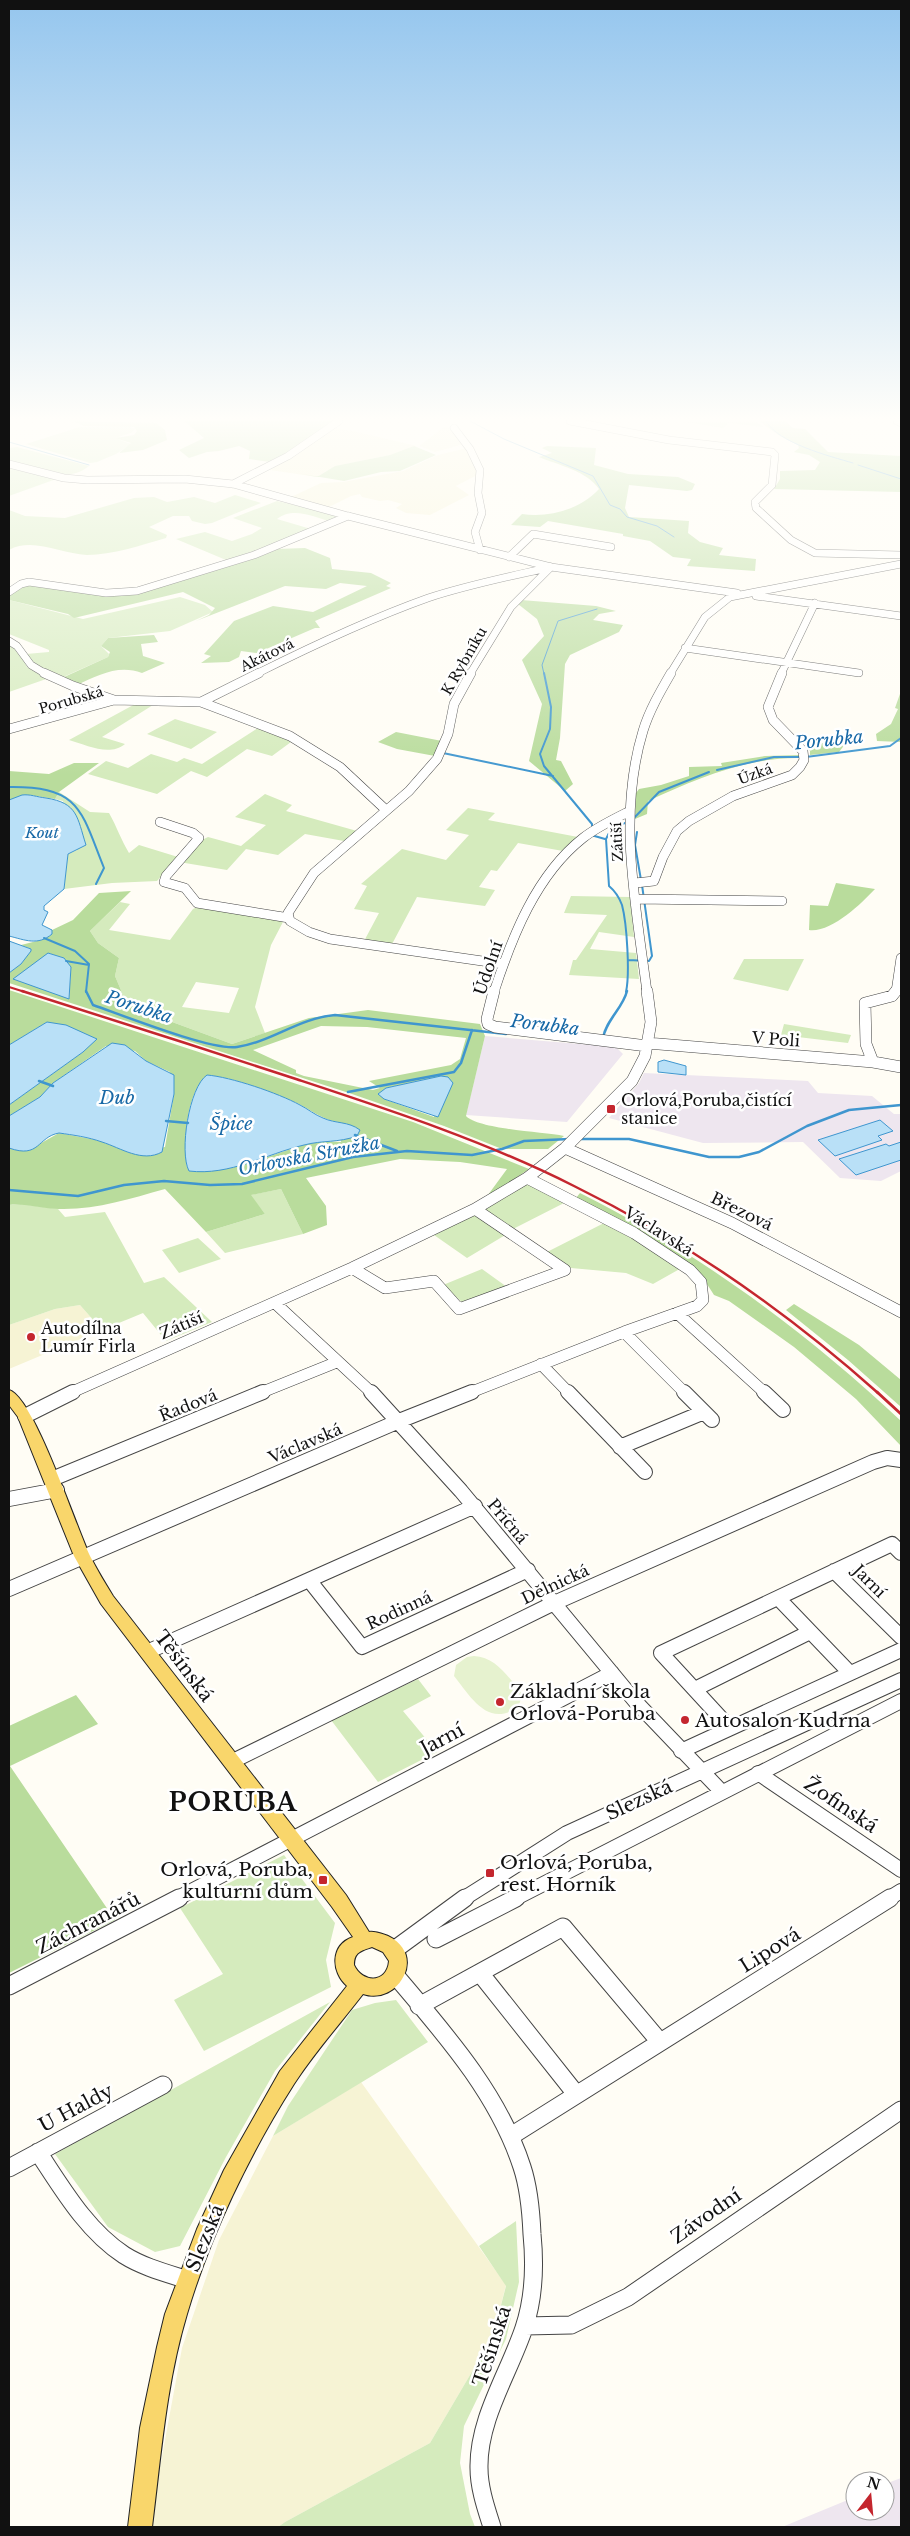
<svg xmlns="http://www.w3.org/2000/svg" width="910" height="2536" font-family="'Libre Baskerville',serif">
  <rect width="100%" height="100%" fill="#fffdf5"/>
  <path fill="#eee6ef" d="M485,1036l131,11 7,7 -56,68 -101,-7z
    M644,1073l164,8 10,12 54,3 22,18h7v57l-20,10 -41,-3 -37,-36 -100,1 -94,-25 30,-35z
    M901,2478v49h-119l73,-30v14h30v-27z"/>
  <path fill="#f6f3d4" d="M444,427l6,1 14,16 -29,8 -16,-6z
    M335,428l22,4 60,14 -27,9 -55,11 -18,11 -47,-7z
    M467,448l11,24 -1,3 -21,11 13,9 -39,20 -24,-2 -10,-5 6,-4 -14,-4 -8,1 -18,-4 -2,-3 -9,2 -22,11 -38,-10 30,-14 22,-1 60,-11 35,-16z
    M80,1305l22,25 -93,39v-44l46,-16z
    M361,2082l145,203 -13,51 -63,107 -145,79 -7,5h-125v-22l29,-157 37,-108 54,-104z"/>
  <path fill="#d5ebbd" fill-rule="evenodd" d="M755,421l9,6 -36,-4 -5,5 -37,-6z
    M80,427h51l4,2 -4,4 -16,5 16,6 -15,10 -19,8 -7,1 -64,-19z
    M17,447l72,19c-23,19 -55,3 -80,-4v-14z
    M9,465l50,13 -50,18z
    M235,495l26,8 -49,20 -7,1 -13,-3 -3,-5h-16l-24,11 18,8 -1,3c-24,7 -54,17 -79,17 -26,-1 -54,-18 -78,-5v-40l16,6 40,2 69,-20 20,-1 13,5 27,-5 21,6z
    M277,501l66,15 -11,6c-18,-5 -39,-16 -55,-3l34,10 -18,10 -67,21 -50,-21 29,-7 27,9 20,-7 10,-6 -29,-10z
    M180,597l25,8 8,7 -43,19 -62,7 -7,8 8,8 -1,3 -47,21 -29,-13 -6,-11 23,-2v-2l-40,-16v-34l74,19z
    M9,643l11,9 7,15 22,11 -40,14z
    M137,703l16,2 -51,32 23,7c-16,13 -38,1 -56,-4z
    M175,719l42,13 -26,17 -44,-15z
    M261,726l30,16 -19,14 -25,-7 -40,28 -16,-6 -34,23 -69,-20 18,-13 22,7 23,-14 26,8 7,-4 18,6z
    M59,792l31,20 19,1c8,14 12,27 20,40l10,-8 39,12 -21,24 -45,2 -48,6 4,-35 9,-4 -14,-49 -8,-2z
    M265,794l27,11 -6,6 71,20 -13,10 -39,-7 -27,21 -32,-6 -19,21 -48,-8 21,-21 8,-4 33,9 25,-21 -31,-8z
    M468,808l27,5 -7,7 90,17 -15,14 -45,-8 -21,28 -6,-1 -12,17 16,3 -10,16 -68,-9 -26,49 -28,-3 16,-30 -25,-4 13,-23 -6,-2 41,-35 44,11 23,-25 -23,-5z
    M571,896l59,1 4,40 -35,-5 -9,17 46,4 3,26 -70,-4 4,-15h3l31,-45 -43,-2z
    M120,902l10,2 -21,26 61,10 23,-31 7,-3 84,14 -13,25 -16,62 10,26 -33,11 -68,-25 -38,-17 -11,-26 4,-18 -21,-15 -8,-12zM196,982l43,6 -10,25 -47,-6z
    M744,959h60l-16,32 -55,-12z
    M784,1024l67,11 -3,8 -67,-8z
    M527,1182l41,19 -55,28 -29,-19z
    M281,1189l22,45 -78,19 -19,-21 59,-18 -15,-19z
    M21,1204l37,5 7,8 40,-5 39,71 20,-6 48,45 -46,19 -23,-28 -41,17 -22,-25 -25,4 -46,16v-120z
    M473,1215l34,19 -40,24 -33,-23z
    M608,1221l77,45 -32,18 -27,-11 -55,-5 -24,-16z
    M198,1238l23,21 -42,14 -17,-23z
    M482,1269l25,18 -44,16 -20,-18z
    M418,1679l13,17 -28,15 34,41 -59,30 -47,-62z
    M284,1855l51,68 -9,37 5,27 -127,64 -30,-51 49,-26 -43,-66z
    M396,2000l32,42 -155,94 15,-30 64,-96 23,-7z
    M330,2002l-55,69 -49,86 -46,89 -25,6 -47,-25 -53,-73z
    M516,2221l3,61 -13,57 -42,87 -4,37 10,51 5,13h-197l7,-5 145,-79 63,-107 13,-50 -27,-40z"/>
  <path fill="#b9dc9c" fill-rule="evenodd" d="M73,421l83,2 9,7 2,10 -24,10 -24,3 12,-10 -16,-5 19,-3 3,-4 -3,-4 -50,-1z
    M184,421h151l-58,42 -28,-4 1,-8 -11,-5 -20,5 -12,1 -18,6 -10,-8 25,-12z
    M759,421h26l8,7 12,1 23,23 73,4v36l-127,-3 6,-10v-8l35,-1 5,-8 -11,-7 -15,-3 5,-4 -1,-3 -18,-9z
    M414,446l22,9 -36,16 -19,1 -37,9 -42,-7 15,3 18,-11 55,-11z
    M547,446l49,2 -2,17 34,9 50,3 17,7 -3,6 -5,1 -58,-6 -4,23 4,9 60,4 -1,12 12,9 23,6 -4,7 37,4 -1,12 -68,-5 4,-7 -18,-2 -23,-16 -27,-5v-2l-75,-13 -8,6 -29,-2 11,-11c26,4 58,-4 77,-25 -12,-18 -41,-24 -60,-32l13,-4 -10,-5z
    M305,548l25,10 2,11 39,4 20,10 -5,3 5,2 -76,33 5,7h-5l-58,25 -16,-2 -2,6 -10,5 -28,1 10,-7 -7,-2 30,-33 39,-15 40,6 54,-26 -27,-3 -14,6 -41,-3 -89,35 13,-6 6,-7 -32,-16 -109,26 -6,-4 -59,-14v-6l17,-11 102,10 148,-44z
    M521,600l75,6 20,5 -17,3 -6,6 30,5 -4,7 -49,23 -5,9 -5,74 -4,22 5,1 12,23 -8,7 -36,-30 13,-57 -20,-44 22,-24 -7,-17 -19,-15z
    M154,635l4,7 -17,2 2,12 22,7 -23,10c-23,-9 -44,2 -65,12l-15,-7 46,-21 2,-5 -9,-6 7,-8z
    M901,691v51l-24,-1 -1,-7 15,-10 7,-15 -3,-1z
    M396,732l46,9 -7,15 -38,-7 -19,-7z
    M849,739l-10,13 -29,3v-4l-5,-5z
    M801,755l-1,3c-53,-1 -104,21 -152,43l-1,13 -12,5 1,-26 3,-4 22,-4 28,-9v-9l33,-1 -1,-3 44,-7z
    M74,763h25l-40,29 -4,7 -26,-4 -20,5v-29l40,3z
    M836,883l39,6c-14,15 -44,44 -66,41l1,-25 18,1z
    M131,891l-41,40 8,12 21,15 -4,18 11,26 38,17 68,25 77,-26 59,-8 112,14 5,12 -19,80c12,13 77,16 98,20l-16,13h-46l-58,-23 -92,-32 -343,-111v-10l12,-9 10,-15 -10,-4 20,-5 11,-6v-4l21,-10 26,-27zM48,953l16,5 7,9 -2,32zM321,1026l46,1 99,11 -6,21 -9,6 -82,16 11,7 -7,2 -69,-14 -8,-3v-3l-43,-20zM441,1076l-7,41 -50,-18 -5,-5 7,-6z
    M9,990l404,132 116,47 -44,30 22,-30 -47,-7 -60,-3 -94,19 20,28 1,19 -24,9 -22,-45 -30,6 14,19 -59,18 -41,-43c-36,10 -69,21 -106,20 -17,0 -33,-6 -50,-4v-57l18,3 32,-18 43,8 28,12 35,-6 9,-53 -4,-22 -24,-11 -11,-10 -29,-5 -53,37 -13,14 -31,19v-11l74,-53 -36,-30 -38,23zM207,1075c26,2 68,18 92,29 13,7 23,15 38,18l4,20 -21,-1 -17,4 -45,15 -71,8c-2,-29 -3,-70 20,-93z
    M580,1193c119,60 224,137 321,228v25l-45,-47 -62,-52 -65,-46 -15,-6 -16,-25 -59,-38 -63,-34z
    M794,1304l65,41 42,35v27l-53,-47 -62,-50z
    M76,1695l22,29 -88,42 105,154 -106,53v-247z"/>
  <path fill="#e6f2cf" d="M474,1656c22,1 34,21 47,36 1,9 -2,15 -10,19 -26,13 -43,-18 -57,-35l2,-11 11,-8z"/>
  <path fill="#b9e0f7" stroke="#3f96cf" d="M22,795c8,-1 15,2 24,3 32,5 31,19 40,47l-18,9 -4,35 -20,17v4l4,2 -6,13 10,5v4c-14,12 -27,6 -43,2v-136z
    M9,941l22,8v2l-10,13 -12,9z
    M48,953l16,5 7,9 -2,32 -56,-20z
    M47,1022l19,3 31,14 -14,13 -74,53v-60z
    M112,1043l13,2 21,16 28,14v19l-12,58c-20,11 -41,-4 -60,-10 -14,-5 -29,-7 -43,-9 -22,4 -19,26 -50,15v-32l31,-19 13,-14z
    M664,1060l22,6v9l-28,-3v-10z
    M207,1075c24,2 71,18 93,30 8,4 15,10 23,13 13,6 25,3 37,12l-3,6c-19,7 -34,4 -53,9 -38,9 -74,31 -115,26 -10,-19 0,-84 18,-96z
    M441,1076l7,1 5,6 -15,34 -54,-18 -6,-5 8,-6z
    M880,1120l13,11 -15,5 4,4 -47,16 -17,-16z
    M901,1142v18l-45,15 -17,-16 47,-15 3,2z"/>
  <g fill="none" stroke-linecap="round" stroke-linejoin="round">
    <path stroke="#3f96cf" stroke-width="1" d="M470,421l34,18 89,37 17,29 10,4 7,8 30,9 17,11
      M766,421c12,22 63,35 87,42
      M9,442l80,23
      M858,465l43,14
      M544,674l-2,-9 16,-44 39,-12"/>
    <path stroke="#3f96cf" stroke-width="2" d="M544,673l7,34 -1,22 -10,25 4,12 48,58v5
      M443,753l110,23
      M717,770l57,-13h32l84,-11 11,-8
      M9,787c72,-1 72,24 95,81l-8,16
      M633,819l26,-27 50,-20
      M637,832l-2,13 6,35
      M591,835l14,4
      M44,938l31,13 14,13 -3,28
      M628,960l21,1 3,-5 -10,-71
      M66,961l23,4
      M626,992c4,-18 1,-68 -4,-87 -3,-8 -7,-14 -13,-19l-3,-47 3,-6 19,-12"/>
    <path stroke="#3f96cf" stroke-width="2.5" d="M86,991l7,14c29,10 119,46 144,42 34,-5 62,-29 98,-32l171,19
      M603,1038c3,-18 20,-30 24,-47
      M39,1081l14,5
      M348,1092l106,-20 7,-9 11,-33
      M166,1121l22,2
      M355,1135l42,16
      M580,1139h49l80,18h30l20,-5 48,-26 42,-16 52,-5
      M9,1190l69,6 46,-11 40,-4 46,4 32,-1 111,-27 54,-6 65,4 30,-6 22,-8 46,-2"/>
    <defs>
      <path id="minor-far4" d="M570,421l99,19 103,12 3,3 -3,30 -17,17 1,6 35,32 24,13 86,2
        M897,421l4,2
        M454,428l16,21 10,21 -2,23 4,20 -7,19 5,18
        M9,464l55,14 23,2 98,-1 48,5 115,32 203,51 186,26
        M233,484l55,-28 51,-35
        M509,557l24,-23 78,13
        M9,592l12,-8 8,-2 77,11 31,-2 117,-36 94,-39
        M756,596l145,20
        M9,641l8,5 14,19 15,9
        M685,648l174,25
        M256,674c56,-28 113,-55 172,-76 39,-13 79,-21 119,-30
        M470,674l41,-67 40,-40
        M670,674l35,-57 25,-20 171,-33
        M781,674l34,-71"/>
      <path id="minor-far3" d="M44,673l29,13 41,14
        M471,673l-17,31 -6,30 -11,25 -28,32 -95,82 -26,40 2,8 19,11 21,7 173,25
        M201,702l58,-29
        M9,729l105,-29 87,2 89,34 50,31 46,43
        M160,822l33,11 6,5 -33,38 -2,6 21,6 12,15 92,15
        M635,883l19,-2 9,-24 14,-26 12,-10 44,-25 59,-21 8,-8 4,-7 -1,-9 -30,-31 -5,-13 14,-34
        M637,899l145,2
        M494,992c18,-55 42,-117 89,-154 14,-11 31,-19 47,-27
        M647,992c-11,-86 -30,-176 -4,-261 6,-20 17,-39 28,-58
        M896,992l5,-34"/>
      <path id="minor-far2" d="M494,991l-7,28 1,5 7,3 152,19
        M647,1043l226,19 28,5
        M873,1062l-7,-18 -1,-41 27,-7 4,-5
        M565,1148l167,75 169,89
        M352,1268l33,20 49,-7 25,28 106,-39 -90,-61
        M275,1303l97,90
        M677,1313l88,80
        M624,1332l61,61
        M541,1364l28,29
        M70,1393l282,-125 123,-59 52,-31 38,-30 67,-67 13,-25 6,-34 -4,-31
        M260,1393l77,-31
        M469,1393l155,-61 73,-26 6,-6 -2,-18 -11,-12 -56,-37 -107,-55"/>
      <path id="minor-far1" d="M371,1392l90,99 174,210 86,90
        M568,1392l77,80
        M684,1392l28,28
        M764,1392l19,18
        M25,1416l48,-24
        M620,1447l84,-35
        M52,1479l211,-87
        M9,1499l48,-9
        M834,1571l67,66
        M309,1580l53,67 166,-77
        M9,1589l390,-168 73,-29
        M778,1598l72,75
        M147,1652l328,-146
        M695,1689l115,-57
        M730,1728l-69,-75 231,-109 9,9
        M681,1751l220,-101
        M231,1762l321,-158 321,-142 14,-4 14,2
        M758,1773l143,97
        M176,1899l436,-226
        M463,1899l104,-66 334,-153
        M514,1899l387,-198
        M888,1899l13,-8"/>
      <path id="minor" d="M436,1939l80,-41
        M394,1950l71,-52
        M480,1973l96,121
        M395,1975c49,58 103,118 127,192 7,21 9,44 10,67 3,30 2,64 -8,94 -15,45 -46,91 -45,140 0,20 7,40 13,59
        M9,1986l170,-88
        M419,2006l144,-79 97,115
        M511,2136l379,-238
        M38,2152c24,36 48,78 86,103 19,12 42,18 64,25
        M9,2168l154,-83
        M525,2326l46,-1 57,-28 273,-187"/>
      <path id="major" d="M9,1390c25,7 67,137 81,166 7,14 15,27 23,40l233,299 23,37c6,-1 13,2 19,4 39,18 11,70 -25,58 -23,30 -49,59 -69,90 -44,69 -84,152 -107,230 -21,70 -26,142 -35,213h-24l12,-99 17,-81 8,-33 32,-85 27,-59 56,-99 67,-85c-16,-14 -17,-41 6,-49l-21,-30 -231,-303 -27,-48 -56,-139 -9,-12zM372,1947l11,5 6,9c-2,23 -27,22 -35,4 0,-13 7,-14 18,-18z"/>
    </defs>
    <use href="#minor-far4" stroke="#444" stroke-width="8"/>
    <use href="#minor-far3" stroke="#444" stroke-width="10"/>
    <use href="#minor-far2" stroke="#444" stroke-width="12"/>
    <use href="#minor-far1" stroke="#444" stroke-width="16"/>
    <use href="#minor" stroke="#444" stroke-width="19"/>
    <use href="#major" stroke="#222" stroke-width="2"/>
    <use href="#minor-far4" stroke="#fff" stroke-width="7"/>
    <use href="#minor-far3" stroke="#fff" stroke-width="9"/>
    <use href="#minor-far2" stroke="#fff" stroke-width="11"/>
    <use href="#minor-far1" stroke="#fff" stroke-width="14"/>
    <use href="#minor" stroke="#fff" stroke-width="17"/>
    <use href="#major" fill="#f9d66b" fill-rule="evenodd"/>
    <path stroke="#c4262e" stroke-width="2" d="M9,987l16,5"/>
    <path stroke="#c4262e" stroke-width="2.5" d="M22,991c91,29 183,58 274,88 94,31 189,62 278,107 110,54 212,125 304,207"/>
    <path stroke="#c4262e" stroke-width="3" d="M877,1392l24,22"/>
  </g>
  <linearGradient id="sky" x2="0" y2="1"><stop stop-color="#95c6ee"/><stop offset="0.54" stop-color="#fffefa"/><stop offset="1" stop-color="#fffefa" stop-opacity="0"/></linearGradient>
  <rect width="910" height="776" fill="url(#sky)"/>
  <g fill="#c4262e" stroke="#fff" stroke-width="2">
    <rect x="606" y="1104" width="10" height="10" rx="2.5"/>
    <circle cx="31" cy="1337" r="5"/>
    <circle cx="500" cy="1702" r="5"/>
    <circle cx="685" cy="1720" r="5"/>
    <rect x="485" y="1868" width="10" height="10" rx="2.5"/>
    <rect x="318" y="1875" width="10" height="10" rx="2.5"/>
  </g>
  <g text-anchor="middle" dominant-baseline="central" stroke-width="5" stroke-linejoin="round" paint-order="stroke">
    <g font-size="14" fill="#111" stroke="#fff">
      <text transform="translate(267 655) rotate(-26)">Akátová</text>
      <text transform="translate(464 661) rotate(-60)">K Rybníku</text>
      <text transform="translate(71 700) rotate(-16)">Porubská</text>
      <text transform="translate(755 774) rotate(-20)">Úzká</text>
      <text transform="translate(617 842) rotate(-93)">Zátiší</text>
    </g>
    <g font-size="15" font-style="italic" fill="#1768a6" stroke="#fff">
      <text x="42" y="832">Kout</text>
    </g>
    <g font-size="16" fill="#111" stroke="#fff">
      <text transform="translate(488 968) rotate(-71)">Údolní</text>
      <text transform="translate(776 1039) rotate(4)">V Poli</text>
      <text transform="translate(742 1211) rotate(26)">Březová</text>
      <text transform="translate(659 1231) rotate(32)">Václavská</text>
      <text transform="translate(181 1325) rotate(-23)">Zátiší</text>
      <text transform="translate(188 1405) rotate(-22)">Řadová</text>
      <text transform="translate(305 1443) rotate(-23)">Václavská</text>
      <text transform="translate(508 1521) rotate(50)">Příčná</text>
      <text transform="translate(870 1581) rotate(45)">Jarní</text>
      <text transform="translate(555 1584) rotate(-25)">Dělnická</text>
      <text transform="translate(399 1610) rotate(-25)">Rodinná</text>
    </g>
    <g font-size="16" fill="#111" stroke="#fff" text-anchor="start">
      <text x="621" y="1100">Orlová,Poruba,čistící<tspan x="621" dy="18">stanice</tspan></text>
      <text x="41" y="1328">Autodílna<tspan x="41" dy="18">Lumír Firla</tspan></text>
    </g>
    <g font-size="18" font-style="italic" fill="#1768a6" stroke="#fff">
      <text transform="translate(829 740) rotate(-6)">Porubka</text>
      <text transform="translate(139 1007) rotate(18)">Porubka</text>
      <text transform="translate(545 1025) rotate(7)">Porubka</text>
      <text x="117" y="1098">Dub</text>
      <text x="231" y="1124">Špice</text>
      <text transform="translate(309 1156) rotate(-11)">Orlovská Stružka</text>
    </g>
    <g font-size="19" fill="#111" stroke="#fff">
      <text transform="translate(184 1666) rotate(53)">Těšínská</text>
      <text transform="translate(442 1739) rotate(-28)">Jarní</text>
      <text transform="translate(639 1800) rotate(-25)">Slezská</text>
      <text transform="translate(841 1805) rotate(34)">Žofinská</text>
      <text transform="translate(88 1923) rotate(-27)">Záchranářů</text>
      <text transform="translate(770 1950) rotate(-32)">Lipová</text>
      <text transform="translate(76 2108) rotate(-28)">U Haldy</text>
      <text transform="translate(706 2216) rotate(-35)">Závodní</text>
      <text transform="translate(205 2238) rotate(-68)">Slezská</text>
      <text transform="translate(492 2346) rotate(-72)">Těšínská</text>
    </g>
    <g font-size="19" fill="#111" stroke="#fff" text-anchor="start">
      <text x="510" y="1691">Základní škola<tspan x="510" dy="22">Orlová-Poruba</tspan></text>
      <text x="695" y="1720">Autosalon Kudrna</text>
      <text x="500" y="1862">Orlová, Poruba,<tspan x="500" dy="22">rest. Horník</tspan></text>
      <text x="313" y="1869" text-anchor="end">Orlová, Poruba,<tspan x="313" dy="22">kulturní dům</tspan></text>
    </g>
    <g font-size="25" font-weight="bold" letter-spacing="1" fill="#111" stroke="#fff">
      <text x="233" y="1802">PORUBA</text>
    </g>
  </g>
  <rect width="910" height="2536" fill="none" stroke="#111111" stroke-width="20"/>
  <g transform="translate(870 2496) rotate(16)"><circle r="24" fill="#ffffff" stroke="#a0a0a0"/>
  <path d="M0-4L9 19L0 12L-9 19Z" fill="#c4262e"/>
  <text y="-8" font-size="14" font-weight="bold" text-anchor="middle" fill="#111111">N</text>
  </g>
</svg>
